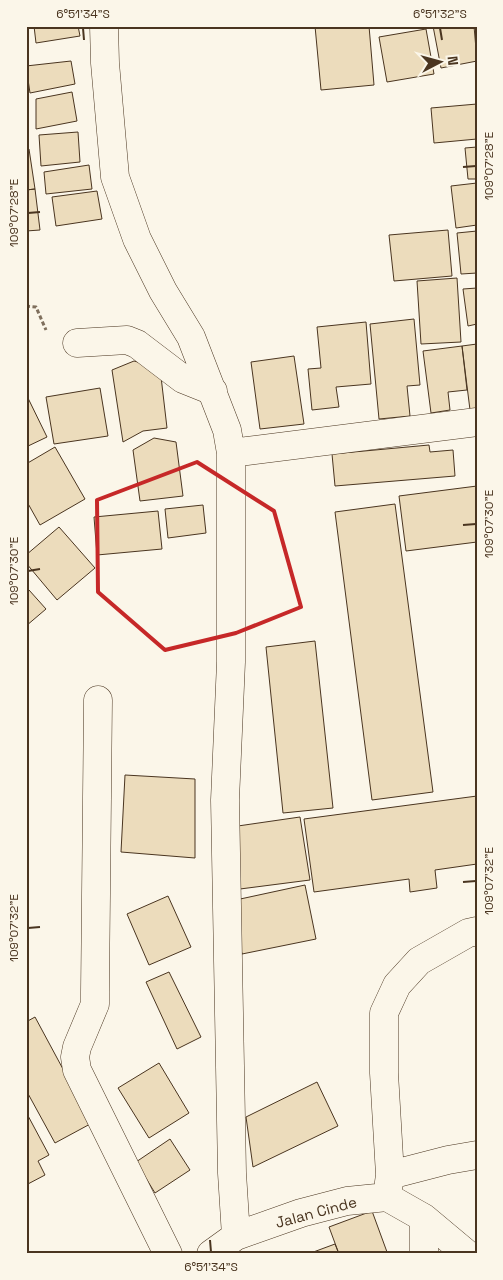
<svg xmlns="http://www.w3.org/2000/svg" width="503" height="1280" font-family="'Space Grotesk',sans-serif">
  <rect width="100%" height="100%" fill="#fbf6e9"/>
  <path fill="#ecdcbc" stroke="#4a3520" d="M34,26h44l2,10 -44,7z
    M315,26h54l5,59 -53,5z
    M433,26h41l3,35 -36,7z
    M426,29l8,45 -47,8 -8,-45z
    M71,61l4,23 -45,9 -4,-27z
    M72,92l5,29 -41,8v-30z
    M477,104v35l-43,4 -3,-35z
    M78,132l2,30 -39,4 -2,-31z
    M477,147v32h-9l-3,-31z
    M26,149h3l6,40 -9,1z
    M89,165l3,24 -46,5 -2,-22z
    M477,183v42l-21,3 -5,-42z
    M35,189l5,41 -14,1v-41z
    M97,191l5,28 -46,7 -4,-29z
    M448,230l4,46 -58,5 -5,-46z
    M477,231v42l-16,1 -4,-41z
    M457,278l4,64 -40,2 -4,-63z
    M477,288v36l-9,2 -5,-37z
    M414,319l6,66 -13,1 3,30 -31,3 -9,-95z
    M366,322l5,62 -35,3 3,20 -27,3 -4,-41 13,-1 -4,-41z
    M477,344v66h-7l-8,-64z
    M462,346l5,44 -19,2 2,18 -19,3 -8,-62z
    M294,356l10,68 -44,5 -9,-67z
    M134,361l26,7 7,60 -24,3 -20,11 -11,-72z
    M100,388l8,48 -54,8 -8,-47z
    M26,394l21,43 -21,10z
    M154,438l22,4 7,54 -43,5 -7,-51z
    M429,445l1,7 23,-2 2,26 -120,10 -3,-32z
    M55,447l30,52 -45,26 -14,-25v-36z
    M477,486v56l-71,9 -7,-55z
    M395,504l38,288 -61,8 -37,-288z
    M203,505l3,28 -38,5 -3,-29z
    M158,511l4,38 -65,6 -3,-38z
    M59,527l36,41 -38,32 -31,-37v-8z
    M29,590l17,19 -20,17v-34z
    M315,641l18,167 -50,5 -17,-166z
    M125,775l70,4v79l-74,-6z
    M477,796v68l-42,6 2,18 -27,4 -1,-13 -95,13 -10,-73z
    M300,817l10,63 -70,9 -9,-62z
    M305,885l11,54 -74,15 -11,-53z
    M168,896l23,51 -42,18 -22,-51z
    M169,972l32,65 -24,12 -31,-67z
    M35,1017l57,106 -37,20 -29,-53v-68z
    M159,1063l30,50 -40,25 -31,-50z
    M317,1082l21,44 -85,41 -7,-50z
    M26,1112l23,43 -11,6 7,14 -19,10z
    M170,1139l20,31 -35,23 -19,-31z
    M372,1211l15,41 -5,2h-43l-10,-27z
    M335,1244l4,10h-31z"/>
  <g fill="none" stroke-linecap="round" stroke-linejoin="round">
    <defs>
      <path id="minor" d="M104,26l1,37 10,114 22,62 26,52 28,46 36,93 4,23v209l-6,138 7,373 4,63
        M77,343l50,-3 10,4 46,35 30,12
        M231,453l246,-31
        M98,700l-3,292v12l-18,43 -2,10 2,13 91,184
        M390,1175l58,-15 29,-5
        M387,1197l3,-22 -6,-102v-60l13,-28 22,-24 49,-28 9,-2
        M424,1218v36
        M211,1254l25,-18 65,-23 46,-12 40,-4 37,21 43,36"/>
    </defs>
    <use href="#minor" stroke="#4a3520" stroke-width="29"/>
    <path stroke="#7f6f5c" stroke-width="3" stroke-dasharray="4 2.5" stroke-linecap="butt" d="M26,306l10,1 10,23"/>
    <use href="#minor" stroke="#fbf6e9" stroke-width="28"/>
  </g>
  <path fill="none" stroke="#c62828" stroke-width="4" stroke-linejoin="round" d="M197,462l77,49 27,96 -65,26 -71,17 -67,-58 -1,-92z"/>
  <path fill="none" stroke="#4a3520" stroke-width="2" d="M83,28l1,12M440,28l2,12M463,167l13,-1M28,213l12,-1M463,525l13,-1M28,571l12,-2M463,882l13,-1M28,928l12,-1M210,1240l1,12"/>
  <g text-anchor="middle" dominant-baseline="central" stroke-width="4" stroke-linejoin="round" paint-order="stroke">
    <g font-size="15" fill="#4a3520" stroke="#fbf6e9">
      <text transform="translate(316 1212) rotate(-15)">Jalan Cinde</text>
    </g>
  </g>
  <rect width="503" height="1280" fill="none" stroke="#fbf6e9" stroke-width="55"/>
  <g transform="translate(440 62) rotate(84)" stroke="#fbf6e9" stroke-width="4" paint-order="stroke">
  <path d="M0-4L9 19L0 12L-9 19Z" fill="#4a3520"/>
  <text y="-8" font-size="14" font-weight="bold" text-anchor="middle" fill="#4a3520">N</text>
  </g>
  <rect x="28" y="28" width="448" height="1224" fill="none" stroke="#4a3520" stroke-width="2"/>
  <g font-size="12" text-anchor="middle" fill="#4a3520">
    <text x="83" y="18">6°51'34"S</text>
    <text x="440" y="18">6°51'32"S</text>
    <text transform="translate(489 166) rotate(-90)" y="4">109°07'28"E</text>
    <text transform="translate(14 213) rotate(-90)" y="4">109°07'28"E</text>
    <text transform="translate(489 524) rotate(-90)" y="4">109°07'30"E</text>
    <text transform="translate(14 571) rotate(-90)" y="4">109°07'30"E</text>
    <text transform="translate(489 881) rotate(-90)" y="4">109°07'32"E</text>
    <text transform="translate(14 928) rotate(-90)" y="4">109°07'32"E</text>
    <text x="211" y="1271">6°51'34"S</text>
  </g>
</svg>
